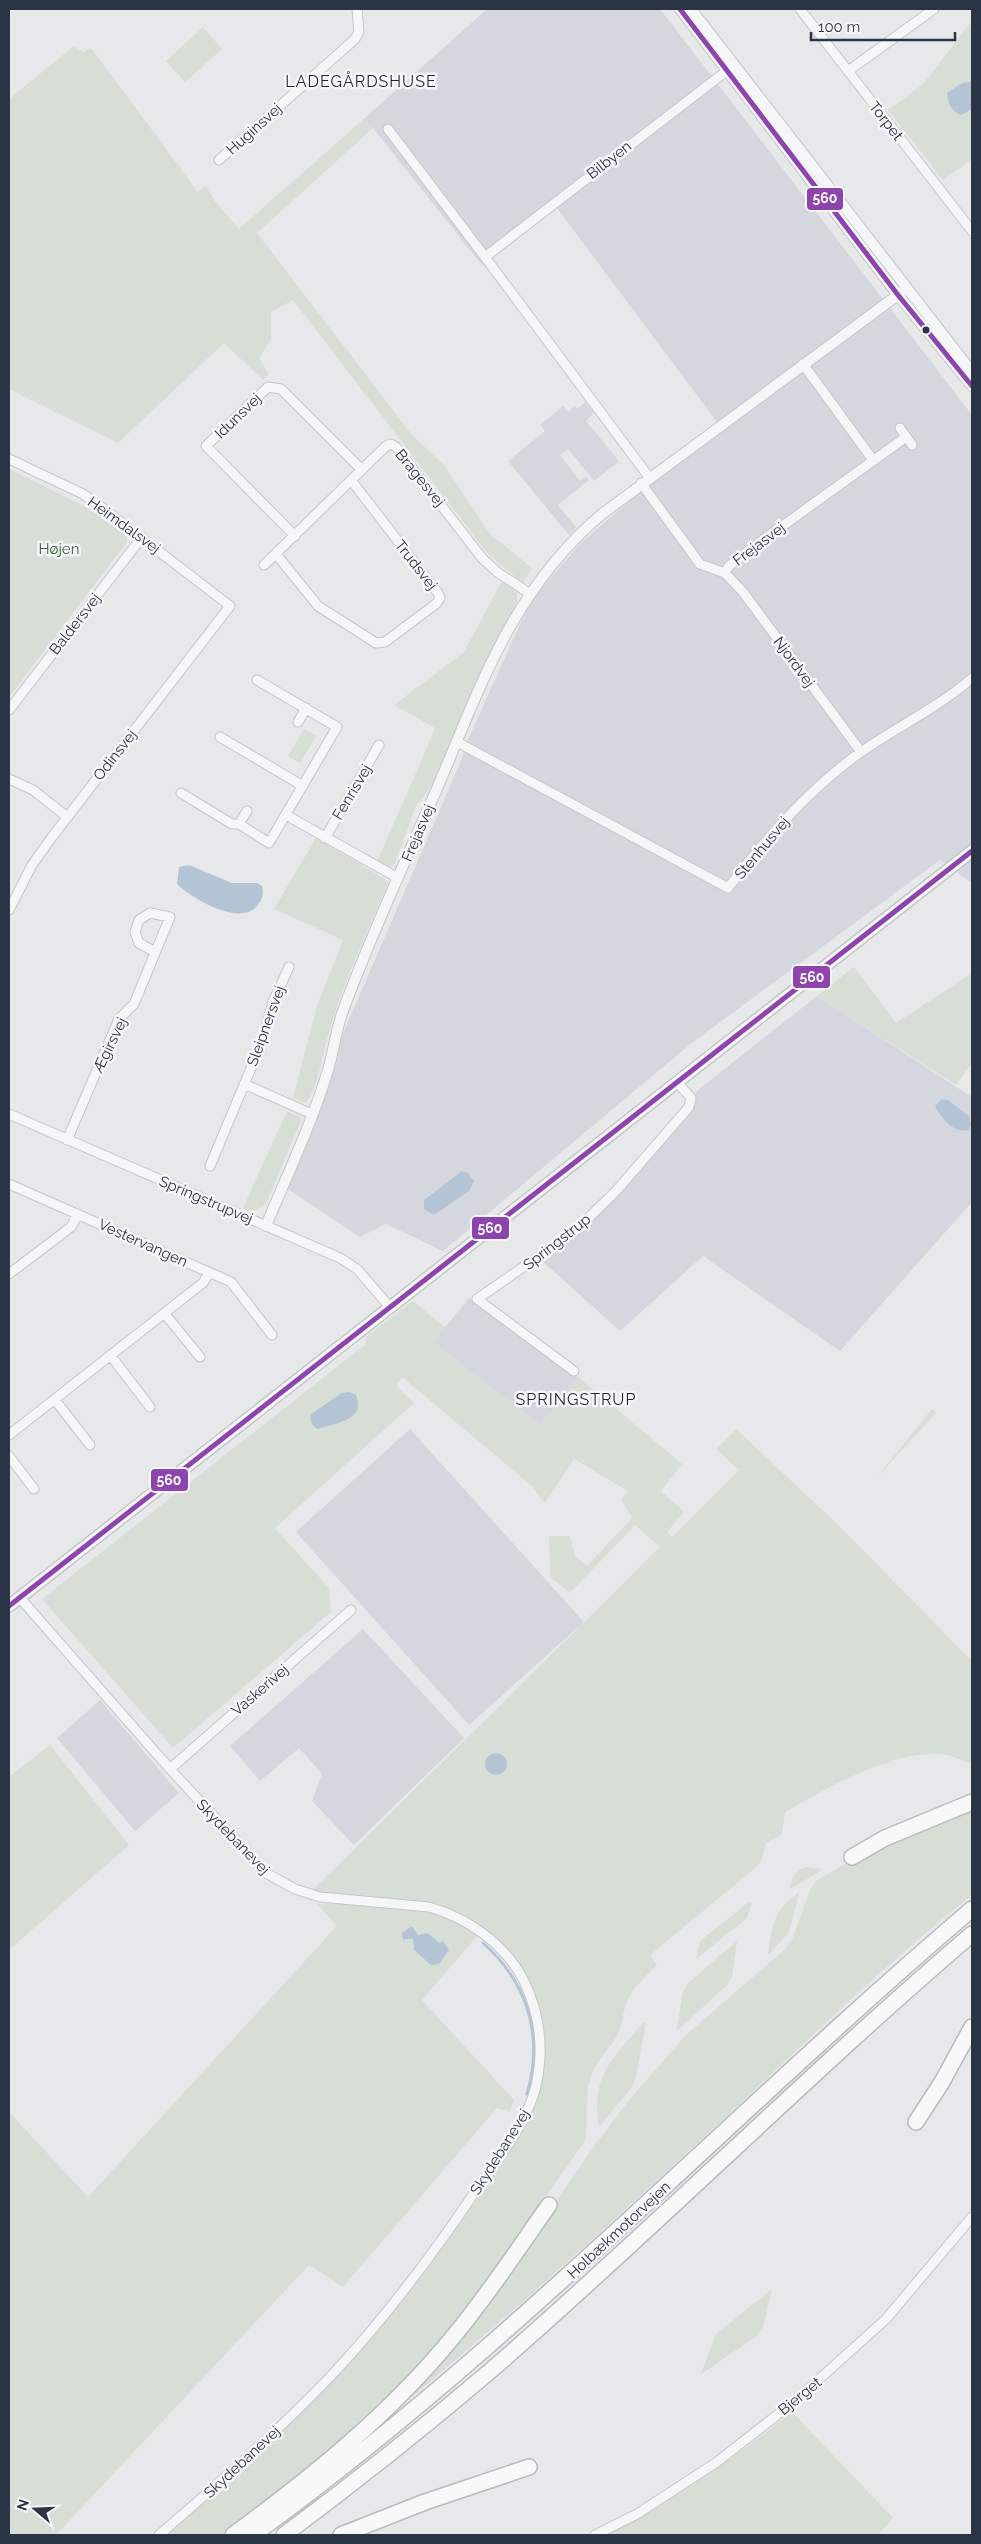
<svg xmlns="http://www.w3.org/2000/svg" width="981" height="2544" font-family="Raleway,sans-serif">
  <rect width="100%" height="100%" fill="#e6e8ea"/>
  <path fill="#d4d7dd" d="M487,9h173l312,406v468l-32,-23 -247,182 -250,209 -57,-27 -26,13 -72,-48 56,-158 117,-270 5,-17 65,-144 49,-56 68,-60 75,-54 -166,-222 -75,57 -117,-147z
    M585,402l9,11 -8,8 33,40 -25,20 -26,-32 -8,6 20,26 6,-5 3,4 -31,25 19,23 -8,7 -61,-74 37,-30 -5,-6 23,-19 5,6 7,-6 2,3z
    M817,996l155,101v105l-132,149 -137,-95 -83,75 -79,-71 38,-26 51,-52 31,-35 37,-57z
    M469,1298l110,80 -39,47 -107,-83z
    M410,1429l174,193 -115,103 -173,-193z
    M363,1629l101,109 -110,107 -42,-44 10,-27 -23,-26 -39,33 -30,-35z
    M100,1700l79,93 -44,38 -78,-93z"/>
  <path fill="#d6ded6" d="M972,21v138l-29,21 -55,-70 35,-26z
    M203,27l19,22 -37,33 -19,-21z
    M74,46l9,6 8,-4 107,144 8,-6 8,14 25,29 126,-111 8,10 -116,105 155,202 32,30 46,69 42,34 -9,15 -35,-29 -195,-254 -22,12v27l-12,19 10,16 -6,6 -39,-37 -106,100 -109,-54v-290z
    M9,469l77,38 41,28v7l-118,155z
    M502,581l15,12v10l-32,60 -51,119 -18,24 -21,57 -7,5 -11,-6c19,-45 40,-89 58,-134l-41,-23 70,-53z
    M304,729l12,7 -16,27 -12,-7z
    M316,838l69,41 3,4c-22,53 -48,105 -62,160 -4,15 -10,52 -21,60l-12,-5 24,-92 26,-66 -69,-31z
    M854,967l42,56 76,-50v90l-16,22 -139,-89z
    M287,1111l13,6 1,4 -34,80 -4,6 -12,4 -8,-3z
    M413,1301l32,26 -11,16 106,82 39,-47 103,86 -21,27 23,21 -17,20 5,5 67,-67 -23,-21 20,-20 99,93 137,139v103c-8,-3 -17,-7 -25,-9 -50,-8 -120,33 -162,57l-3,22 -16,9 -6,21 -110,91 7,10c-12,12 -25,23 -31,39 -3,9 -4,21 -8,30 -9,16 -23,27 -28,46 -6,20 -1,41 -5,61l-109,155 -45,55 -42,44 -66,60 -102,80h-57l66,-54 102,-101 174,-227 35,-83 -14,-90 -66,-65 -149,-24 348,-344 -25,-22 -65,68 -20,-16 -1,-41h21l5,20 12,10 45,-48 -11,-18 7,-9 -54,-32 -29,44 -13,-17 -130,-109 -6,8 18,18 -139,125 54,60 2,24 -158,136 -131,-149 324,-255v-7z
    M932,1409l4,4 -60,65z
    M50,1745l79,100 -120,105v-173z
    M972,1806v89c-86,68 -165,146 -245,221 -120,111 -241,221 -368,325l149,-169 84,-123 37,-49 57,-65 96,-83 10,-12 18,-50 6,-9 37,-22z
    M806,1867l14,2 1,2 -31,18c2,-12 4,-19 16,-22z
    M799,1893l-10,39 -19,22 -2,-1c5,-27 5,-44 31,-60z
    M749,1902l3,2 -5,14 -51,41 4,-18z
    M339,1903c50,4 98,0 139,32l-56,65 92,100 -4,12 -13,-4 -154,179 -34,-22 -253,270h-47v-423l79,85 249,-271 -20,-22z
    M737,1941l-5,36 -6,9 -50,46 7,-40 5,-9z
    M644,2022l2,1 -10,54 -4,10 -33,40c-9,-51 14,-69 45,-105z
    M772,2289l-8,35 -7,12 -56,38 15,-40z
    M792,2412l101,106 -15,17h-270c66,-35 125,-77 184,-123z"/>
  <path fill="#b4c4d5" d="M972,82v27l-11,6c-11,-5 -12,-10 -14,-22l15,-10z
    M189,865l43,18h25l5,3c2,9 0,15 -6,21 -17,19 -65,-9 -79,-23l2,-17z
    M942,1099l6,1 21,16 2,9 -3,5c-14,4 -28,-13 -33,-24z
    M462,1171l6,2 6,8 -5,10 -35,24 -10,-6v-9z
    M350,1392l6,3c11,25 -20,28 -38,34 -7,-4 -8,-7 -7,-15l31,-21z
    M485 1764a11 11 0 1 1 22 0a11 11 0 1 1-22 0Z
    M412,1926l6,9 10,-2 11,10 4,-2 6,9 -10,14 -8,1 -17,-15 -1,-12 -10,2 -1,-7z"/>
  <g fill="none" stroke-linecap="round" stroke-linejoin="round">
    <path stroke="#b4c4d5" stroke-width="3" d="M483,1943c45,40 61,93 44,151"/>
    <defs>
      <path id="minor" d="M800,9l172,222
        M848,71l86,-62
        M388,129l97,128
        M219,160l136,-121 4,-7 -2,-23
        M803,364l70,96
        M900,428l12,17
        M9,459l74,35 17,12 130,100 -178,231 -20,28 -23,45
        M649,477l-164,-220 248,-191
        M641,483l59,81 25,9 4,-7 34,-26 143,-103
        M295,536l-89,-90 62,-59 13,2 81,81
        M276,554l42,52 58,37 9,-1 52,-39 3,-5 -2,-5 -87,-113
        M264,565l122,-119 5,-2 5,3 86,111 15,14 32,21
        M725,573l18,19 118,160
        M9,710l133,-173
        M298,722l8,-14
        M220,737l83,49
        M457,742l271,146c38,-50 81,-99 133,-136 37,-26 77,-44 111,-74
        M9,779l24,11 34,27
        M181,793l51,31h7l30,19 68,-116 -80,-47
        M286,815l112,63
        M239,824l8,-13
        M325,838l54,-93
        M244,1084l68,30
        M9,1114l331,144 17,11 32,37
        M67,1140l52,-121 15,-15 36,-87 -20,-4 -11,7 -4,12 4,11 16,9
        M210,1166l52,-124 11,-40 16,-35
        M9,1184l222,98 41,53
        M9,1274l62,-47 7,-13
        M165,1314l35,43
        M111,1356l39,51
        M574,1371l-97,-72 97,-67 42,-41 73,-84 2,-9 -14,-16
        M55,1400l35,45
        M9,1435l186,-146 8,-6 6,-10
        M9,1456l25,33
        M20,1598l150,171 96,104 29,16 25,8 109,10c39,11 76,37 95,74 16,33 20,69 12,105 -9,37 -36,69 -57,100 -45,67 -94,133 -150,192 -54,56 -112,107 -170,157
        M170,1769l181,-159
        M595,2535l42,-21 80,-52 79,-62 90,-81 86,-102"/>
      <path id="tertiary" d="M680,9l218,286 74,91
        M691,9l281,363
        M266,1226c21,-51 46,-103 62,-156 6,-20 8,-42 16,-62 28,-76 63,-150 95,-224 43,-102 75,-196 163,-270l304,-225"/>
      <path id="secondary" d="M9,1606l963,-755"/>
      <path id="motorway" d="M852,1857l33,-19 87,-36
        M916,2122l26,-40 30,-55
        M233,2535c79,-58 157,-121 220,-198 35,-42 65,-88 96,-132
        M253,2535c258,-187 477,-420 719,-626
        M284,2535c70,-52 138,-106 205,-163 164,-142 318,-297 483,-438
        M341,2535l84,-33 104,-35"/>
    </defs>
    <use href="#minor" stroke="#c4c6c8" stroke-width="11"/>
    <use href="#tertiary" stroke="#c4c6c8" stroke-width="12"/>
    <use href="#secondary" stroke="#c4c6c8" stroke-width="14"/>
    <use href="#motorway" stroke="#b8bbbf" stroke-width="18"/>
    <use href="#minor" stroke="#f5f6f7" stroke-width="9"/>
    <use href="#tertiary" stroke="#f5f6f7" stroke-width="10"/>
    <use href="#secondary" stroke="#f8f8f8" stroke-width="11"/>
    <use href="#motorway" stroke="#f8f8f8" stroke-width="15"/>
    <defs>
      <path id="bus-1" d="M680,9l218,286 74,91
        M9,1606l963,-755"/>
    </defs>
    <use href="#bus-1" stroke="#f4f6f9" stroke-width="9"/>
    <use href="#bus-1" stroke="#8e44ad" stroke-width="5"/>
  </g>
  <circle fill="#2b3445" stroke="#f4f6f9" stroke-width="2" cx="926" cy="330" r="4.5"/>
  <g text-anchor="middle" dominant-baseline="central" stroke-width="5" stroke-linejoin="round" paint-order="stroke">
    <g font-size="15" fill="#2b3445" stroke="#f4f6f9">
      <text transform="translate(886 121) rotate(52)">Torpet</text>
      <text transform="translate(254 129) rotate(-42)">Huginsvej</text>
      <text transform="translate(609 160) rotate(-38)">Bilbyen</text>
      <text transform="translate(238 416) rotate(-44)">Idunsvej</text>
      <text transform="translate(420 478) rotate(51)">Bragesvej</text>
      <text transform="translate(124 525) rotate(36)">Heimdalsvej</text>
      <text transform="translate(759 544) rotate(-37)">Frejasvej</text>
      <text transform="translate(416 565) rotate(52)">Trudsvej</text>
      <text transform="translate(75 624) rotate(-52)">Baldersvej</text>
      <text transform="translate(794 662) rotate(54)">Njordvej</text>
      <text transform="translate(115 755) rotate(-52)">Odinsvej</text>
      <text transform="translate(352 792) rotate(-59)">Fenrisvej</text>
      <text transform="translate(418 833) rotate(-67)">Frejasvej</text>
      <text transform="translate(762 848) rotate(-50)">Stenhusvej</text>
      <text transform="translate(266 1026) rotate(-70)">Sleipnersvej</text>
      <text transform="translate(110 1045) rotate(-64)">Ægirsvej</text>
      <text transform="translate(206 1200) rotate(23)">Springstrupvej</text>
      <text transform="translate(557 1242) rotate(-38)">Springstrup</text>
      <text transform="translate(143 1243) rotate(24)">Vestervangen</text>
      <text transform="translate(260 1690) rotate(-41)">Vaskerivej</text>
      <text transform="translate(233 1837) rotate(46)">Skydebanevej</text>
      <text transform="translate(500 2152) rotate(-58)">Skydebanevej</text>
      <text transform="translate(619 2230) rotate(-43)">Holbækmotorvejen</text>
      <text transform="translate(800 2396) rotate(-39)">Bjerget</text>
      <text transform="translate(242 2462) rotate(-43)">Skydebanevej</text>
    </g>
    <g font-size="15" fill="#3f6138" stroke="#f4f6f9">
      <text x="59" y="549">Højen</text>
    </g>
    <g font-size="16" letter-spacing="1" fill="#1d2536" stroke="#f4f6f9">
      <text x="361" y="81">LADEGÅRDSHUSE</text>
      <text x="576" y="1399">SPRINGSTRUP</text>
    </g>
  </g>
  <g stroke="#f4f6f9" stroke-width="2">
    <rect x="806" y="187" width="38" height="24" rx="5" fill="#8e44ad"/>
    <rect x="792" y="965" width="39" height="24" rx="5" fill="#8e44ad"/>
    <rect x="471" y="1216" width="39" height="24" rx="5" fill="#8e44ad"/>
    <rect x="150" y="1468" width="39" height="24" rx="5" fill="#8e44ad"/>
  </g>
  <g font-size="14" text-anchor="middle" font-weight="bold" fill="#fff">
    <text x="825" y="203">560</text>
    <text x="812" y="982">560</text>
    <text x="490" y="1233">560</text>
    <text x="169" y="1485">560</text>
  </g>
  <rect width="981" height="2544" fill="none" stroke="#2b3445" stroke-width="20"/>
  <g transform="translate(35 2509) rotate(289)" stroke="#f4f6f9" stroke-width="4" paint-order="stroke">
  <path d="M0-4L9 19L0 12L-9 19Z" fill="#2b3445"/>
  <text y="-8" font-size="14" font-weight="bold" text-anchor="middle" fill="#2b3445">N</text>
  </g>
  <path d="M811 32v8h144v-8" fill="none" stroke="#2b3445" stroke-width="2.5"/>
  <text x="818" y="32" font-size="15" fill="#2b3445" stroke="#f4f6f9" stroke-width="4" paint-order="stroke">100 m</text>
</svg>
